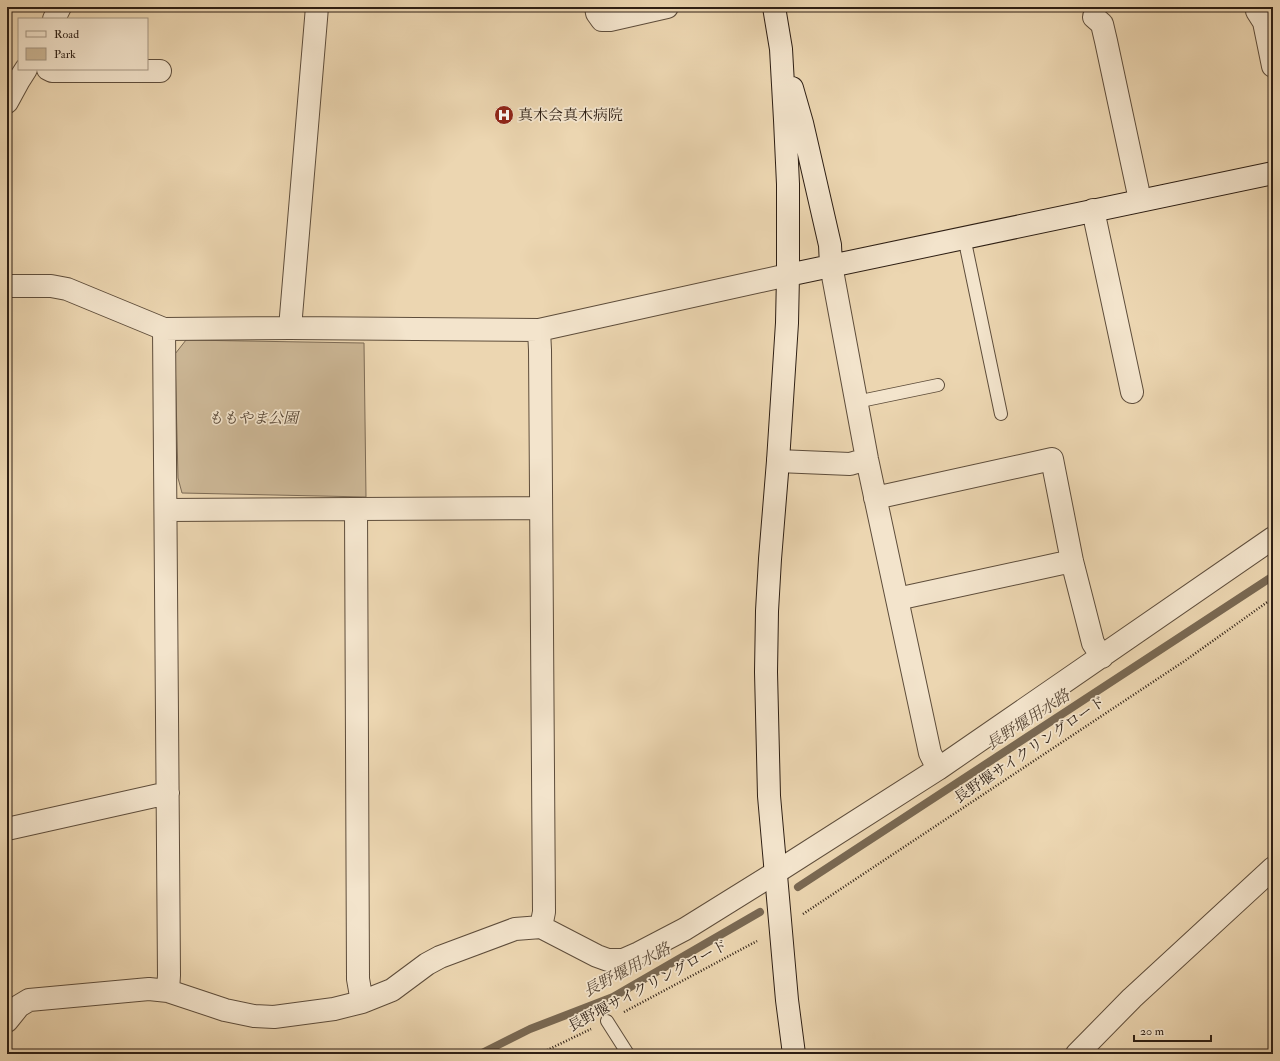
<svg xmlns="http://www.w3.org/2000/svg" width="1280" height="1061" font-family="'IM FELL Double Pica','Noto Serif JP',serif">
  <rect width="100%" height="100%" fill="#ecd6b1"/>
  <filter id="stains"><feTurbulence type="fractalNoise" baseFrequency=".005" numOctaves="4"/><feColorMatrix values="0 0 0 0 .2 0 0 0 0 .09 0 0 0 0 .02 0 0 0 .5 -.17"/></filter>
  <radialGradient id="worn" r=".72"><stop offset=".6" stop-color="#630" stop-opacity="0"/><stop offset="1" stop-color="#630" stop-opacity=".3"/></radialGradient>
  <path fill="#ccb796" stroke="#7d6b55" d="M186,340l178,3 2,154 -184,-4 -4,-15 -3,-124z"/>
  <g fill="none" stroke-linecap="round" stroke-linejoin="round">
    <path stroke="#796852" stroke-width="8" d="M798,887l475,-311
      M480,1054l50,-25 83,-32 147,-85"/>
    <defs>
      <path id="lane" d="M964,237l37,177
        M856,402l82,-17
        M607,1021l21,33"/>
      <path id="street" d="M596,7l1,6 5,7h8l57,-13
        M1257,11l7,11 9,44
        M1094,17l8,7 4,17 34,159
        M54,19l6,-12
        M48,69l4,2h108
        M7,102l12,-22 7,-11
        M1093,210l39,182
        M831,265l36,194 63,294 8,16
        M7,286h44l16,3 97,40 126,-1 249,2 249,-55
        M290,328l27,-321
        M164,329l5,646 -1,16
        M539,330l1,20 4,562 -3,15
        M778,461l72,3 17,-5
        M875,498l177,-39 20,102 21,82 9,14
        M356,509l2,470 4,23
        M166,510l375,-2
        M897,599l175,-38
        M7,829l161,-36
        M7,1021l12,-15 10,-6 120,-11 19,2 57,19 29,6 20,1 60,-8 28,-7 30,-12 35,-26 13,-7 75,-28 26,-2 56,29 11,4h15l16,-7 46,-24 90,-56 163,-104 335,-231
        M1077,1054l55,-56 141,-130"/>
      <path id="secondary" d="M774,7l7,42 4,71 3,64v91l-1,48 -9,138 -8,98 -3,52 -1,61 3,124 18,204 7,54
        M792,88l10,35 28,122 1,20
        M788,275l485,-102"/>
    </defs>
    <use href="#lane" stroke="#5e4d3b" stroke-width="14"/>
    <use href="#street" stroke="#5e4d3b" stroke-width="24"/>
    <use href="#secondary" stroke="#2e1f14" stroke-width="24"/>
    <path stroke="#2e1f14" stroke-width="2.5" stroke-dasharray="1 2" stroke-linecap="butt" d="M803,914l383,-254 87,-62
      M624,1012l133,-71
      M539,1054l52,-25"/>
    <use href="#lane" stroke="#f3e4cc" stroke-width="12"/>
    <use href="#street" stroke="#f3e4cc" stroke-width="22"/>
    <use href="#secondary" stroke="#f3e4cc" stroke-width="22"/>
  </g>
  <defs>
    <symbol id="hospital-disc" viewBox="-11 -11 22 22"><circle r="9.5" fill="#8f2418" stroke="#f3e4cc"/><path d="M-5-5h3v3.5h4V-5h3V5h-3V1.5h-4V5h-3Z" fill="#fff"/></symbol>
  </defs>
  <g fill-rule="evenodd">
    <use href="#hospital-disc" x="493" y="104" width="22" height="22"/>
  </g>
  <g text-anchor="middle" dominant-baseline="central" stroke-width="3.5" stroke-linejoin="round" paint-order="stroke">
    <g font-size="15" fill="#2e1f14" stroke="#f3e4cc" text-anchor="start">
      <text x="518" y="115">真木会真木病院</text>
    </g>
    <g font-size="15" font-style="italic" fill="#564534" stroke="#f3e4cc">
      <text x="253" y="418">ももやま公園</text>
    </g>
    <g font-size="15" fill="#2e1f14" stroke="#f3e4cc">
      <text transform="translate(1030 750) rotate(-34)">長野堰サイクリングロード</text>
      <text transform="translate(648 986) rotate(-28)">長野堰サイクリングロード</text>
    </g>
    <g font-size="16" font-style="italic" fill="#5a4938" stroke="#f3e4cc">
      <text transform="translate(1028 720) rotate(-33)">長野堰用水路</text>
      <text transform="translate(627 970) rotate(-28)">長野堰用水路</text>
    </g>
  </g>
  <rect width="1280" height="1061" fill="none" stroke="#ecd6b1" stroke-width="24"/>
  <rect x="8" y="8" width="1264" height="1045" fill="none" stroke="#2e1f14" stroke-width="2"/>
  <rect x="12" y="12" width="1256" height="1037" fill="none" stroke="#2e1f14"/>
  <rect x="18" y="18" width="130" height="52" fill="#f3e4cc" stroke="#a49582"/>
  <rect x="26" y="31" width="20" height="6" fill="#f3e4cc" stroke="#a49582"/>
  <text x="54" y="38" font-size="12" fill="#2e1f14">Road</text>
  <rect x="26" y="48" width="20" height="12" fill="#ccb796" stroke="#a49582"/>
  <text x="54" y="58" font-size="12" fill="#2e1f14">Park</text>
  <path d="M1134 1035v6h77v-6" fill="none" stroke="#2e1f14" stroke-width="2"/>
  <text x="1140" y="1035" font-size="12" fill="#2e1f14" stroke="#f3e4cc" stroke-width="3" paint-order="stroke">20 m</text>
  <rect width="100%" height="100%" filter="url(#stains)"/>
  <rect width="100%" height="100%" fill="url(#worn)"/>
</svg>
